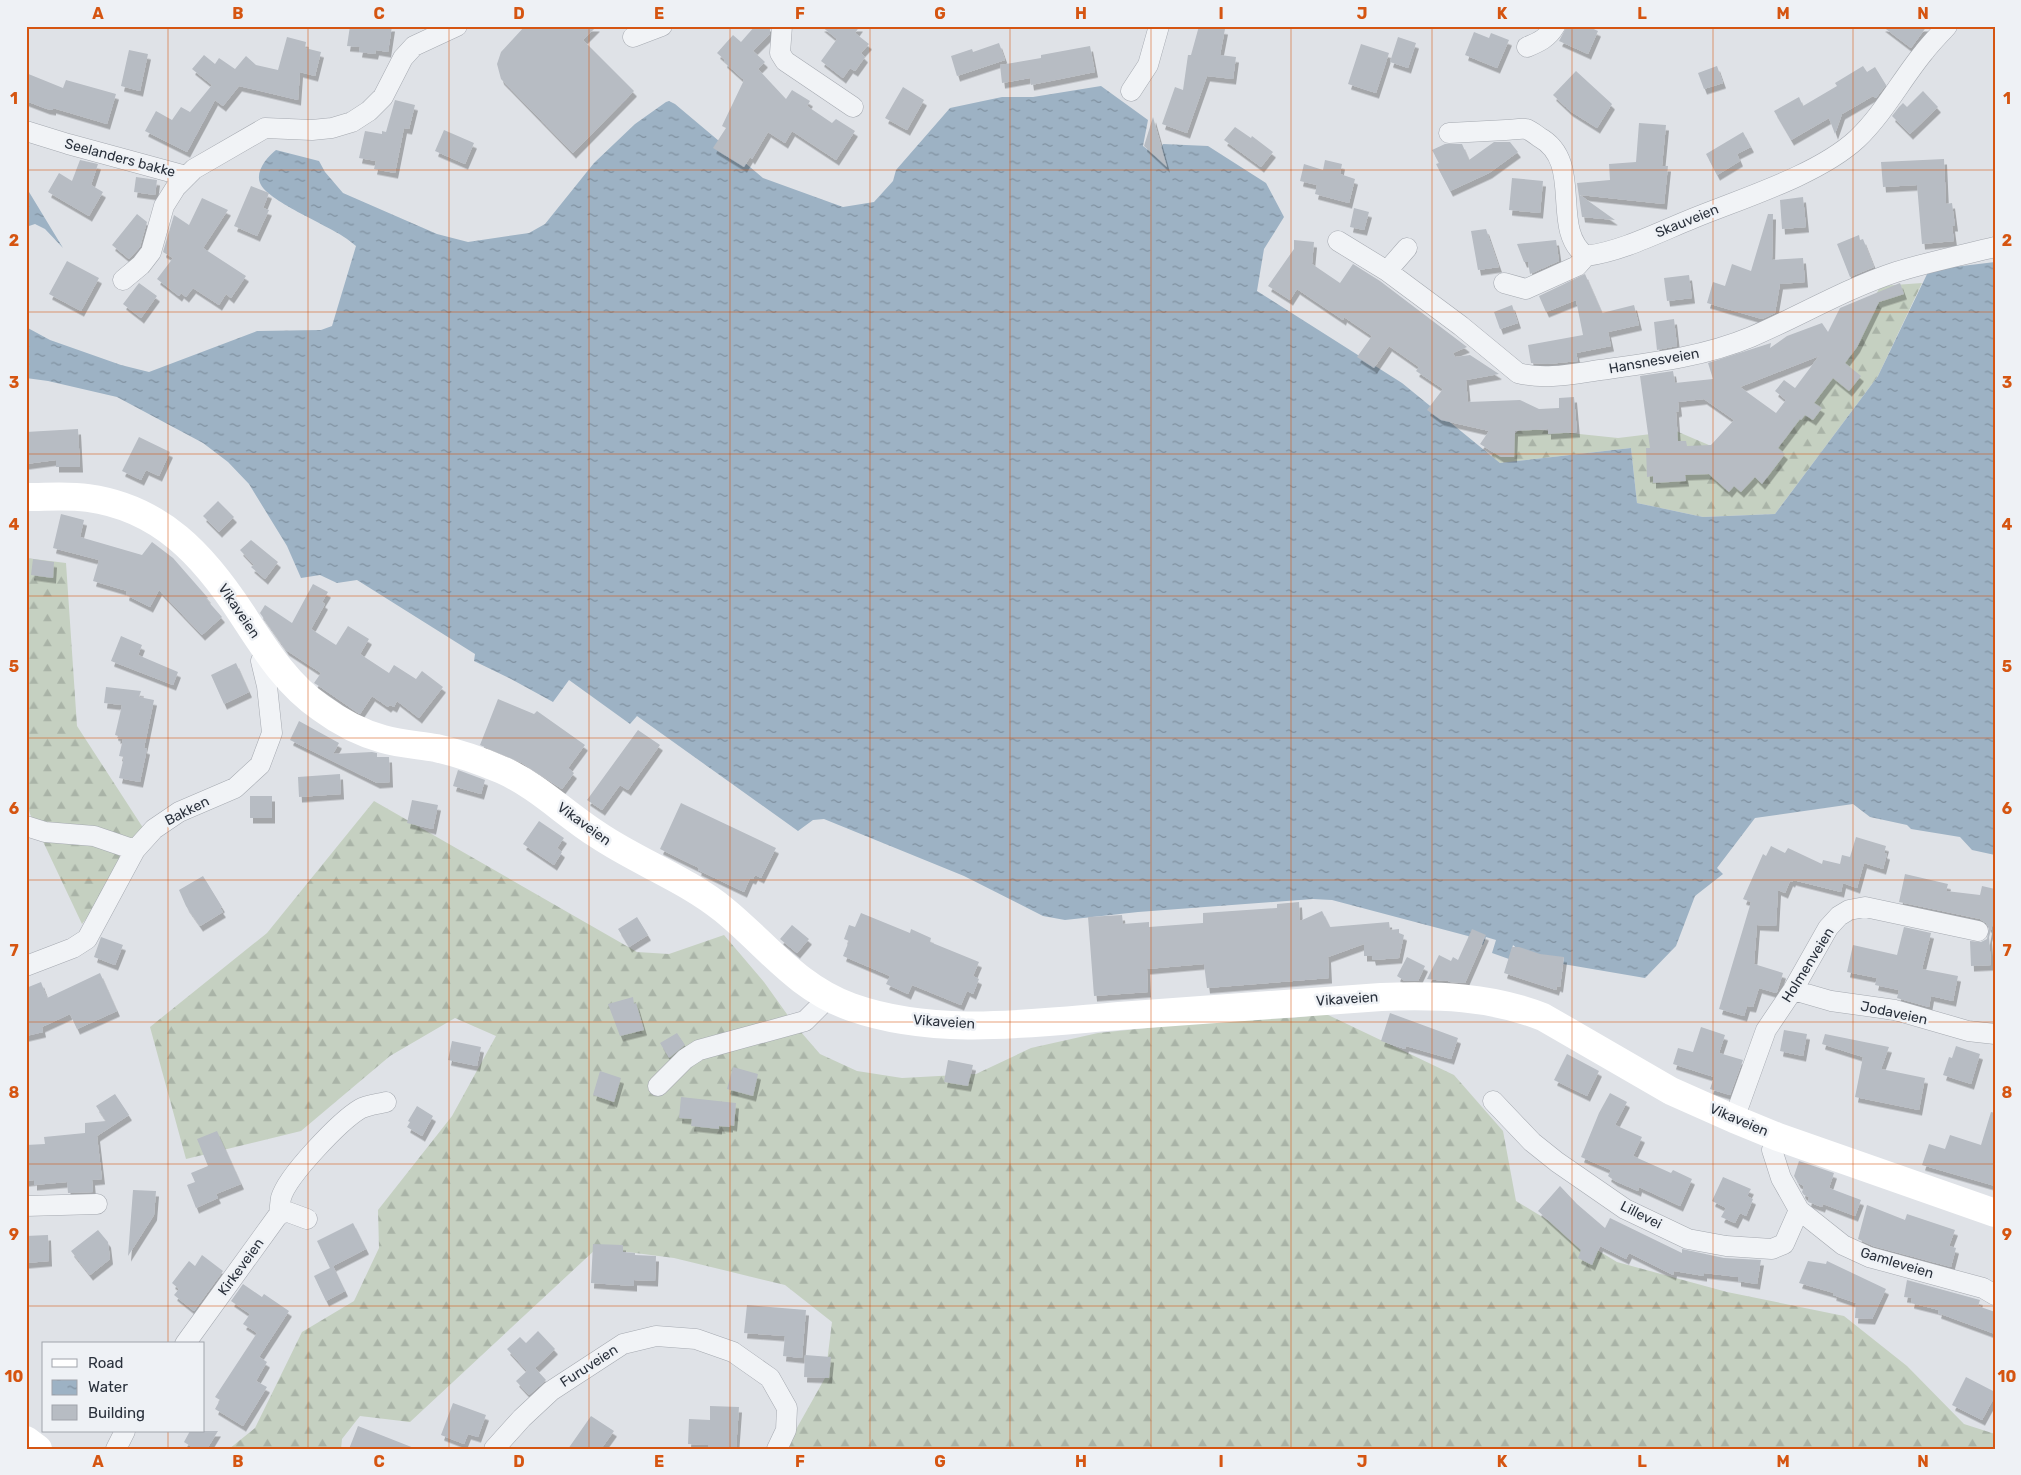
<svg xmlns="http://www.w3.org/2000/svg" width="2021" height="1475" font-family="Rubik,sans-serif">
  <defs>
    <pattern id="forest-firs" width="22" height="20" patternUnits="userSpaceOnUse" patternTransform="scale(1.25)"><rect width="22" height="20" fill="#c5d0c1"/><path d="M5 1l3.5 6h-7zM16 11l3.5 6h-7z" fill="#a9b3a7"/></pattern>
    <pattern id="water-ripples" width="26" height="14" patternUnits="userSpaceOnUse" patternTransform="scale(1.25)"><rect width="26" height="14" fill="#9db2c4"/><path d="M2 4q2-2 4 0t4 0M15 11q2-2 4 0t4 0" fill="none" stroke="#8091a0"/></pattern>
    <filter id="shadow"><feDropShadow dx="3" dy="5.5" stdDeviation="0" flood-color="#0004"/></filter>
  </defs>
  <rect width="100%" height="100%" fill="#dfe2e7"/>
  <path fill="url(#forest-firs)" d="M1922,283l-44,93 -103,138 -72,3 -66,-14 -6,-55 -131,15 -9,-7 30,-28 97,10 58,-7 68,29 65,-59 72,-115z
    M26,558l40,5 11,163 72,111 -67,87 -52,-110 -4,-16z
    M374,801l263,151 32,2 55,-19 40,47 30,42 26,30 37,17 45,7 74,-4 55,-26 67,-15 138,-14 56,-1 34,-4 128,61 49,56 13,70 101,61 110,30 117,24 63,50 57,58 31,10v15h-1210l40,-71 7,-56 -47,-37 -111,-27 -77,-10 -187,174 -50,-6 -18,23 -1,10h-112l26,-21 47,-96 52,-31 25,-53 -1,-38 74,-94 44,-80 -41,-18 -65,38 -89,75 -115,28 -36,-132 117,-94z"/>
  <path fill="url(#water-ripples)" d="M1101,86l47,34 -5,26 13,10 7,-12 45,2 58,37 18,34 -20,32 -7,42 145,92 98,80 131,-15 6,55 66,14 72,-3 103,-138 51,-106 66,-8v593l-23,-5 -12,-13 -49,-8 -4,-4 -37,-8 -17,-13 -98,14 -38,50 6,6 -28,22 -19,50 -31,32 -82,-14 1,-7 -34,3 -17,-15 -4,14 -17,-6 4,-13 -10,-3 -3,8 -15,-9 -136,-36 -19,-1 -175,13 -73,8 -22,-4 -79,-40 -140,-57 -11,1 -15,11 -161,-115 -7,8 -61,-44 -16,22 -42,-23 -37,-18 1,-7 -118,-74 -20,3 -17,-8 -19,3 -14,-32 -38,-62 -21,-22 -25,-19 -86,-46 -69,-16 -22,-3v-51l24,13 71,25 28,7 108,-41 64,-1 11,-4 24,-80c-4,-3 -7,-6 -12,-9 -17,-12 -78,-37 -84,-54 -5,-12 8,-27 16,-33l43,11 6,11 18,21 94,41 31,8 61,-9 16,-9 49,-61 41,-39 31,-22 3,-1 6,3 88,74 80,29 31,-5 19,-21 3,-11 54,-62 52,-11h31z
    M26,187l37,61 -18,-19 -10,-5 -9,3z"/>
  <path fill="#b7bcc3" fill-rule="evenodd" filter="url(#shadow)" d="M350,26h42l-4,26 -12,-2 -1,4 -16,-2 1,-5 -13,-1z
    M525,26h72l-14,14 51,51 -61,62 -72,-74 -4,-15 4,-12z
    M755,26h15v8l-17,17 12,11 -7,7 28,30 6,-9 18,11 -3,5 25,17 4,-4 19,12 -19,29 -44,-29 -7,12 -17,-11 -16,27 -2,-2 -6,10 -31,-19 13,-20 -4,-2 22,-46 -20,-18 1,-2 -8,-7 16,-18 8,7z
    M821,26h39l-5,7 14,11 -8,9 4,4 -10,14 -5,-3 -7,10 -22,-17 16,-22z
    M1199,26l26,3 -5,26 16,2 -3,22 -26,-3 -20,57 -25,-9 13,-37 8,3 5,-35h3z
    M1567,26h20l11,5 -10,23 -29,-13z
    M1882,26h45l-16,22z
    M1474,32l15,6 2,-5 18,7 -12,28 -32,-13z
    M287,37l19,5 -1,6 16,4 -6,24 -15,-4 -2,28 -59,-14 -16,20 -8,-6 -28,52 -42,-21 11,-20 16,9 9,-13 9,5 22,-27 -20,-16 12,-14 11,9 4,-6 16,11 11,-13 10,9 22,5z
    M1398,37l18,6 -8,25 -18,-6z
    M999,43l6,17 -48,16 -6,-20 21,-7 1,3z
    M1361,44l28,9 -13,40 -28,-9z
    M1090,46l5,26 -64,13 -1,-7 -28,5 -2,-18 41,-7v-3z
    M129,50l19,4 -8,37 -19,-5z
    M1717,66l6,17 -19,6 -6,-16z
    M1863,66l4,6 8,-5 11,18 -10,13 -3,-2 -31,18 -7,20 -6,-16 -38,22 -17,-29 25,-14 4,9 34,-20 -2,-3z
    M1576,71l36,33 -15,24 -27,-17 -17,-16z
    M26,73l37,15 3,-8 50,14 -9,30 -54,-16v2l-6,-1 -21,-8z
    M903,87l21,13 -17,30 -22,-12z
    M1923,91l15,16 -28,27 -18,-18 7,-9 4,-4 4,4z
    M395,100l20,5 -6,24 -5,-1 -9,45 -21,-4 2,-8 -17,-3 6,-27 17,3v-3l4,1z
    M1153,117l14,50 -23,-21z
    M1639,123l27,2 -4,41h6l-4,38 -84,-9 35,25 -33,-3 -5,-34 33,-3 -1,-16 27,-2z
    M1235,127l16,11 1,-2 21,16 -12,15 -37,-27z
    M444,130l30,13 -9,21 -30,-13z
    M1743,132l8,15 -14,7 3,7 -23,14 -11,-21z
    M1494,142h16l8,10 -29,21 -39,18 -14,-27 3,-1 -7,-13 13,-6h17l7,16z
    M1944,159l2,45 6,-1 3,23h-3l2,15 -32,3 -5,-59 -34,2 -2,-25z
    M80,160l18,4 -7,21 12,7 -14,24 -41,-24 11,-19 13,8z
    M1325,160l17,4 -2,10 15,5 -6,24 -34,-9 2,-9 -17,-4 4,-17 19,6z
    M136,177l21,3 -2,15 -21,-3z
    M1512,178l31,3 -3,32 -31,-3z
    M251,186l18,7 -6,15 6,2 -12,26 -23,-10z
    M1803,197l3,30 -24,2 -2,-29z
    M202,198l26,12 -25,38 43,28 -15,22 -5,-4 -7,11 -26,-17 -7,9 -5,-4 -2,3 -22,-17 16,-21 -10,-6 11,-37 15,10z
    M1354,208l15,4 -5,18 -14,-3z
    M137,214l10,8 -7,25 -11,12 -17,-14z
    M1768,214h5l-1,46 31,-2 2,24 -25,2 -5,29 -13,6 -55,-16 6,-21 12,4 7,-22 19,7z
    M1486,229l13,38 -21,3 -7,-39z
    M1859,235l1,5 3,-1 11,28 -24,10 -13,-33z
    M1294,240l20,2 -2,22 28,19 13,-19 27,17 87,66 -14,6 2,4 15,-2 29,19 -33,6 2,22 52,-2 19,9 20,-1v-10l15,-1 3,35 -29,2v-5l-33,2 -1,26h-13l-21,-13 9,-13 -48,-11 -14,-10 16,-21 -27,-18 3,-4 -30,-21 -15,22 -17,-11 15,-21 -28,-19 -1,3 -46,-31 -7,11 -22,-14 26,-37z
    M1556,240l3,21 -29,13 -2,-12h-4l-7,-18z
    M67,261l32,17 -18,33 -32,-17z
    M1585,274l17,39 32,-8 5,20 -31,7 3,14 -35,7 2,8 -30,3 -17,-1 -3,-18 55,-10 -7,-35 -30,12 -7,-16z
    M1689,275l3,23 -25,3 -3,-23z
    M139,283l18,13 -16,22 -18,-14z
    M1900,283l4,11 -25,8 -22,45 -12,16 16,13 -12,15 -16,-13 -19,25 8,5 -9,12 -8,-5 -4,5 -1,-1 -22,29 7,6 -23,30 -7,-7 -14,15 -7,-6 -5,6 -20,-18 -24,1 1,6 -33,2v-7l-6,1 -1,-29h4l-10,-72 33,-5 2,12 38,-4 -5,-16 63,-20 -1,5 17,-12 35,-13 6,9 12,-24zM1819,356l-24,32 -11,-8 -9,11 11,9 -10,13 -36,-26zM1704,399l30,21 -23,25 -24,1 -1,-5h-8l-2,-29 3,-1 -1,-9z
    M1512,305l6,18 -18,6 -6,-17z
    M1674,319l3,27 -20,4 -3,-28z
    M78,429l2,38h-24v-7l-30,4v-32z
    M139,437l31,15 -11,24 -13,-6 -5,10 -19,-9z
    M218,501l16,16 -15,15 -16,-16z
    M61,514l23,6 -4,17 62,18 10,-13 21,16 35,40 -2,1 16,18 -20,18 -43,-45 -9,17 -24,-12 1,-4 -34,-10 6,-21 -46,-12z
    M251,540l27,22 -13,17 -14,-12 3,-2 -14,-15z
    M33,559l21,3 -1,16 -22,-3z
    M313,584l15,8 -6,10 3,2 -14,25 25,16 12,-19 21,13 -9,15 29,19 5,-8 22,14 6,-8 21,16 -24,31 -22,-17 -3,6 -4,-2 -2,2 -16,-11 -12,18 -2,-1 -39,-27 -5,-3 7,-10 -35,-23 -26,-37 5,-8 27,18z
    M121,636l21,9 -4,10 40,17 -5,13 -62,-24z
    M236,663l13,29 -25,12 -13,-29z
    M106,687l35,4 -2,6 15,3 -10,48 3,1 -7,33 -21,-4 5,-21 -5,-1 4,-17 -6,-1 1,-2 -3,-1 7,-30 -18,-2z
    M498,699l36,15 3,-3 48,34 -17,23 6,5 -12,16 -40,-26 -42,-18z
    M299,721l40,22 -6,11 39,-2 5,1v4h12l1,25 -13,1 -87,-43z
    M638,730l22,15 -32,45 -8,-5 -18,25 -15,-10z
    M458,770l27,10 -4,14 -28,-8z
    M340,774l1,20 -42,3 -1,-20z
    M250,796h22v22h-22z
    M412,800l26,5 -5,24 -26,-6z
    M681,803l95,45 -15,30 -6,-3 -2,4 -3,-1 -6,14 -46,-22 1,-2 -39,-19z
    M539,821l25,17 -7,10 5,4 -8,13 -31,-21z
    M1856,837l30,9 -2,7 3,1 -4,15 -19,-6 -7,25 -14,-5 -2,9 -48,-12 -1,2 -2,-1 -5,12 -7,-3 -2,36 -19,-1 -3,39 29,9 -6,19 -1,1 -17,-5 -6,19 -6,-1 -3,10 -25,-7 32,-107 -8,-3 20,-45 3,2 5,-10 14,7 3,-5 34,16 1,-4 17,4 2,-9 8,2z
    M1905,874l43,10 -2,7 34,4 2,-9 13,3v27l-6,21 2,28 -20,1 -1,-25 11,1 6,-3 2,-11 -3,-5 -6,-4 -81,-17z
    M203,876l19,31 -2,1 3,4 -23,14 -14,-20 -7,-16z
    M1299,902l1,19 22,-10 8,16 59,-5 1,8 9,-1v4l5,2 -5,23 -26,2 -1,-4h-8v-12l-36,13 1,21 -122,10 -3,-24 -57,5 1,23 -54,4 -6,-79 34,-2 1,9 26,-2v5l54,-4v-10l74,-5v-4z
    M861,913l49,20 1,-4 20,9 -1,4 49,20 -6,14 6,3 -6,15 -6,-3 -6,14 -49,-20 -4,9 -22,-10 4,-8 -47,-20 6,-15 -5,-2 5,-14 6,2z
    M637,917l11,18 -19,12 -11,-18z
    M792,925l17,14 -12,14 -17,-14z
    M1904,927l27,6 -9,36 36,7 -5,25 -22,-5 -2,11 -18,-5 -14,-4 2,-8 -24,-5 2,-7 -30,-6 6,-27 44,10z
    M1472,929l14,6 -21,48 -15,-1 -4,-2 -1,1 -18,-2 12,-24 12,6 2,-4 5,3z
    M101,937l22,8 -8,20 -21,-8z
    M1512,947h7l21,7 24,3 -4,30 -3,-1 -1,4 -52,-17z
    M1407,957l18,9 -7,15h-13l-8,-5z
    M100,973l17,38 -40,18 -7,-15 -28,13 1,5 -17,4v-48l15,-6 6,16z
    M633,997l1,7 2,-1 8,27 -24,6 -12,-32z
    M1390,1013l68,25 -7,21 -45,-13 -1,3 -24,-8z
    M1701,1027l24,8 -6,18 24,7 -13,35 -20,-6 4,-12 -41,-13 5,-16 15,4z
    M1784,1030l23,4 -4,22 -23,-5z
    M677,1033l8,12 -16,13 -9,-15z
    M1825,1034l64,13 -8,22 44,9 -6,32 -64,-13 8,-40 -41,-13z
    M452,1041l29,6 -4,19 -29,-6z
    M1956,1046l24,8 -9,30 -28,-9 6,-18 3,1z
    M1567,1054l32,17 -12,25 -33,-16z
    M948,1060l25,5 -5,21 -24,-4z
    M733,1067l25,7 -5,22 -26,-7z
    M600,1071l21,7 -7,24 -21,-7z
    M1610,1093l17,9 -12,23 27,12 -9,19 38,17 2,-3 19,9 -12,27 -41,-19 -1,4 -23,-10 -7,-5 3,-6 -30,-13 18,-44z
    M115,1094l14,21 -32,21 5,43 -10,1 1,12 -25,1 -1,-11 -33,3v-5l-8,1v-36l19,-1 -1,-7 41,-4v-10l21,-2 -10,-15z
    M681,1097l55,6 -2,23 -4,-1v2l-11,-1v3l-28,-3 1,-7 -13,-1z
    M417,1106l16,10 -11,20 -15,-9 3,-5 -2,-1z
    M1991,1112l4,1v73l-73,-21 7,-21 16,5 5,-14 31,10z
    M217,1131l24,53 -25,10 2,4 -22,10 -9,-23 8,-3 -4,-9 17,-7 -11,-27z
    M1799,1161l35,12 -5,15 32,12 -6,16 -32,-12 -1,3 -14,-5 1,-5 -5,-2 -2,-3 2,-6 -6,-3 -4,-7z
    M1723,1177l28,12 -4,7 6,3 -7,17 -6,-3 -5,10 -14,-6 5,-9 -14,-7z
    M1560,1186l17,18 28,24 5,-10 72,35v-4l42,9 37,2 -4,24 -19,-3v-4l-34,-4v3l-30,-5 -1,4 -44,-22 -3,6 -26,-13 -8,19 -14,-7 3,-8 -43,-39z
    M133,1190l23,1 -2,24 -26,41z
    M1867,1205l38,15 2,-6 48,16 -6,16 7,2 -5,19 -78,-21 -15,-7z
    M353,1223l13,26 -33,17 12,25 -19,10 -12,-25 16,-8 -13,-27z
    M98,1230l10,12 2,17 -20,16 -19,-24z
    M48,1235l1,26 -23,2v-27z
    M593,1244l30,1v7l12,1v2l21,1 -1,25 -21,-1v6l-43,-3z
    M202,1255l21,16 -29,40 -20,-16 5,-6 -7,-6 17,-22 6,5z
    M1808,1261l18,3 1,-3 59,28 -14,30 -17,-1 1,-15 -23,-8 1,-2 -35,-10z
    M1907,1280l73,20 -2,6 17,6v22l-57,-21 1,-3 -28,-7 1,-5 -8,-1z
    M243,1284l19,13 2,-3 25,17 -30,46 8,5 -11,19 11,6 -24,39 -28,-17 5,-9 -5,-3 42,-64 -14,-9 7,-10 -19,-13z
    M747,1305l59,5 -4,48 -19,-2 2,-20 -41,-3z
    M538,1331l17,18 -20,19 11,12 -17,15 -13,-14 11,-10 -20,-22 13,-12 6,6z
    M805,1355l26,2 -2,21 -25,-1z
    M1966,1377l29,15v4l-13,24 -30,-15z
    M453,1403l33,12 -8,22 -10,-3 -4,10 -23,-9z
    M710,1406l29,1 -3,42 -28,-1v-3l-20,-1 1,-25 21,1z
    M591,1416l23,15 -13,18h-33z
    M358,1426l56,22v1h-65z
    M190,1431h28l-11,18h-12l-11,-7z"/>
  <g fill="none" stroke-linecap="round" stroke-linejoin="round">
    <defs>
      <path id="minor" d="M782,26l-2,27 5,8 68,46
        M633,37l29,-11
        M1527,47c12,-5 21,-9 28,-21
        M1131,91l17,-26 11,-39
        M26,131l42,13 114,31 3,3 9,-9 71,-41 47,2 20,-2 20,-6 17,-11 14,-14 20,-39 11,-12 43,-20
        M1449,133c19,-1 38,-2 57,-3 6,0 14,-2 20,-1 4,1 9,5 13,8 46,25 10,92 47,119 37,-5 73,-24 108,-38 49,-20 124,-43 163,-79 27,-26 44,-59 67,-87 7,-9 15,-17 23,-26
        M1338,241l49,30 74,55 57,47c27,7 54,1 82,-3 51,-7 103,-13 151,-33 49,-21 94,-48 145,-65 32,-10 66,-17 99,-25
        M1387,271l20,-23
        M123,280l18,-15 10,-13 13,-46 12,-19 9,-9
        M1504,283l22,6 51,-23 9,-10
        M26,826l19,6 49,4 41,14
        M26,966l47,-18 14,-9 48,-89 19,-21 25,-17 56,-24 25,-23 12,-32 -5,-47 -6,-25 5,-10
        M1793,990l38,11 64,9 73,21 27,3
        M658,1086l27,-27 14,-9 106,-29 16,-16 5,-8
        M1493,1101l39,41 25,20 68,47 63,30 38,7 46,3 12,-5 15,-34
        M1734,1119l32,-89 27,-40 35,-62 11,-12 10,-6 16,-3 113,24
        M1778,1137l-6,13 9,28 18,32 44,35 26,12 114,31 12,7
        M26,1206l71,-2
        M279,1214c1,-5 1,-11 2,-16 6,-22 59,-77 79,-89 7,-4 18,-5 26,-7
        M185,1344l94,-130 9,-2 19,7
        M116,1449l9,-18
        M494,1449l28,-31 29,-27 72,-47 33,-8 40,3 37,13 37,26 17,30 -1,22 -9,19"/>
    </defs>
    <use href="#minor" stroke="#a5a9b0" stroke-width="21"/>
    <use href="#minor" stroke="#f1f3f6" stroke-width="20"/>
    <path stroke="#fff" stroke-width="28" d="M26,497c21,0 42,-2 62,1 73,10 116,58 154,116 23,35 44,70 79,94 19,14 40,25 62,31 17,5 36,6 53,9 22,5 45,13 66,22 36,16 63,44 96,65 40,27 88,44 126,75 43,35 73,78 127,97 84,30 182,16 268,9 88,-6 175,-13 262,-19 56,-2 109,-1 162,20l128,74 63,28 44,18 217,76
      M26,1440l12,9"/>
  </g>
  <path fill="none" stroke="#d55511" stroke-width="1" stroke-opacity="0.55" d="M168,26v1318M308,26v1423M449,26v1423M589,26v1423M730,26v1423M870,26v1423M1010,26v1423M1151,26v1423M1291,26v1423M1432,26v1423M1572,26v1423M1713,26v1423M1853,26v1423M26,170h1969M26,312h1969M26,454h1969M26,596h1969M26,738h1969M26,880h1969M26,1022h1969M26,1164h1969M26,1306h1969M168,1431v18"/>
  <g text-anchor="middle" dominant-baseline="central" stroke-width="5" stroke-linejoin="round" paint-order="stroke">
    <g font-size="14" fill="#2a313c" stroke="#eef1f5">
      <text transform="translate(120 158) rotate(15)">Seelanders bakke</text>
      <text transform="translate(1687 221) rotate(-22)">Skauveien</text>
      <text transform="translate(1654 361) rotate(-10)">Hansnesveien</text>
      <text transform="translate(239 611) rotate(56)">Vikaveien</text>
      <text transform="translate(187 811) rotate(-27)">Bakken</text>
      <text transform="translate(584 824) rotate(36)">Vikaveien</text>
      <text transform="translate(1808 965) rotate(-58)">Holmenveien</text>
      <text transform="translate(1347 999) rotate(-4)">Vikaveien</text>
      <text transform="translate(1894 1013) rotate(12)">Jodaveien</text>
      <text transform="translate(944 1022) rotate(4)">Vikaveien</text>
      <text transform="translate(1739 1120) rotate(23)">Vikaveien</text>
      <text transform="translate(1641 1215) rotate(27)">Lillevei</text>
      <text transform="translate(1897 1263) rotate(17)">Gamleveien</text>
      <text transform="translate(241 1267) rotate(-54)">Kirkeveien</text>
      <text transform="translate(589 1366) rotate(-33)">Furuveien</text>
    </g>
  </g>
  <rect width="2021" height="1475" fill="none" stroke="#eef1f5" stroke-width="55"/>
  <rect x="42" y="1342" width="162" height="90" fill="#eef1f5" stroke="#a0a4ab"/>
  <rect x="52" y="1359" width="25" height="8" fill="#ffffff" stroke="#a0a4ab"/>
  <text x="88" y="1368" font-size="15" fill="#2a313c">Road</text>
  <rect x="52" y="1380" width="25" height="15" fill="url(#water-ripples)" stroke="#a0a4ab"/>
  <text x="88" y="1392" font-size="15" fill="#2a313c">Water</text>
  <rect x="52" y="1405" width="25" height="15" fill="#b7bcc3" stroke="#a0a4ab"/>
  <text x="88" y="1418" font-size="15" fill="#2a313c">Building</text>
  <rect x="28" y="28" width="1966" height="1420" fill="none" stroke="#d55511" stroke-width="2"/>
  <g font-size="16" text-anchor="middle" font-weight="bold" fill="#d55511">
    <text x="98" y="19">A</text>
    <text x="238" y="19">B</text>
    <text x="379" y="19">C</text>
    <text x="519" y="19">D</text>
    <text x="659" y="19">E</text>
    <text x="800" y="19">F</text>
    <text x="940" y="19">G</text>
    <text x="1081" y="19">H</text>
    <text x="1221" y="19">I</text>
    <text x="1362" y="19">J</text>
    <text x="1502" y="19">K</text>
    <text x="1642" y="19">L</text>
    <text x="1783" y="19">M</text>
    <text x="1923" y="19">N</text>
    <text x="14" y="104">1</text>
    <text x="2007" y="104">1</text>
    <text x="14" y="246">2</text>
    <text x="2007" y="246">2</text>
    <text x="14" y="388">3</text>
    <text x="2007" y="388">3</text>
    <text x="14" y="530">4</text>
    <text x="2007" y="530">4</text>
    <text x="14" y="672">5</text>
    <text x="2007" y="672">5</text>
    <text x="14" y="814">6</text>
    <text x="2007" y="814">6</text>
    <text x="14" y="956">7</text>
    <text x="2007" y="956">7</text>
    <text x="14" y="1098">8</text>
    <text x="2007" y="1098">8</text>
    <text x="14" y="1240">9</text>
    <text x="2007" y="1240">9</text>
    <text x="14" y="1382">10</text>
    <text x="2007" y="1382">10</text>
    <text x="98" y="1467">A</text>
    <text x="238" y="1467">B</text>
    <text x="379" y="1467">C</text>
    <text x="519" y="1467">D</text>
    <text x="659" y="1467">E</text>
    <text x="800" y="1467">F</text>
    <text x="940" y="1467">G</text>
    <text x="1081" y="1467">H</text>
    <text x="1221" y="1467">I</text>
    <text x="1362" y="1467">J</text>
    <text x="1502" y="1467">K</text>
    <text x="1642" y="1467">L</text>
    <text x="1783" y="1467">M</text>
    <text x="1923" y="1467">N</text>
  </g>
</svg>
